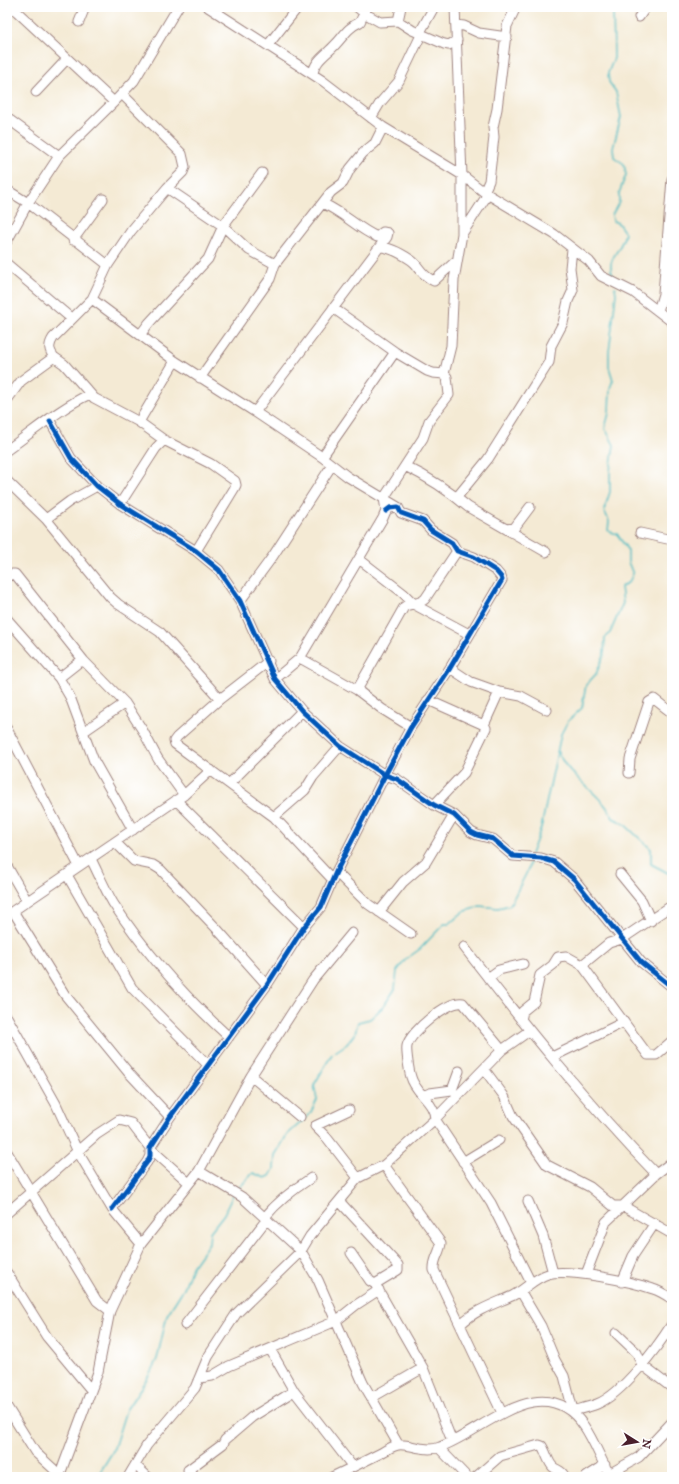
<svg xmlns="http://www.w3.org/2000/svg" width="679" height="1484" font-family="'IM FELL Great Primer',serif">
  <rect width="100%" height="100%" fill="#fff"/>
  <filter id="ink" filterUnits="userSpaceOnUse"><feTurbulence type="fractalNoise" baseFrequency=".025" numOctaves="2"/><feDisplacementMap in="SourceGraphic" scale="8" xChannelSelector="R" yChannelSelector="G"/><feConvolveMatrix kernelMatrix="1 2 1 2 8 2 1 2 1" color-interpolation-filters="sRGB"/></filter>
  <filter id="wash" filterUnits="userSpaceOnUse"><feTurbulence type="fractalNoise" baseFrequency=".012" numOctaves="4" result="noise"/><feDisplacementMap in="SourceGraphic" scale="16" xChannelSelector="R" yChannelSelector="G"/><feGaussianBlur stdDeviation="0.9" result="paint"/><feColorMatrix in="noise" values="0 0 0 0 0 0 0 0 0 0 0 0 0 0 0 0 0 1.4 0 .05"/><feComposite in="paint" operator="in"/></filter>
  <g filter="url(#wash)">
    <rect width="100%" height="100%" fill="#f4ead4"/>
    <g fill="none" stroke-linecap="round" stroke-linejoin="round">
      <path stroke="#4cbbc3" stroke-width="1.5" d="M613,7l1,51 -6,15 1,9 7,10 5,25 -8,31 1,9 10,7 2,11 -7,18v9l-7,13 1,6 5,2 7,10c-4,21 -21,24 -11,46
        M558,751c7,24 44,42 55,67l10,5 28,26v15l21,11
        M531,854l10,-26 20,-94 7,-13 14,-13 4,-23 10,-11 8,-19 1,-18 5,-4 13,-30 -2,-16 8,-5 4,-8 -5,-12v-11l-3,-5 -8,-12 -9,-3 1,-10 -5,-11 6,-18v-21l4,-26 -9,-17 4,-15 1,-25 3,-8 -4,-13v-15l7,-58 -1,-7
        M237,1190l16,-17 12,5 5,-2 4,-7 1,-14 12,-20 23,-21 7,-14 -3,-15 18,-31 15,-10 8,-11 3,-11 12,-3 13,-12 12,-18 2,-18 9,-12 14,-10 24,-25h5l14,-12 9,-3 8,-3 18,2 12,-3 18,-35 2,-10
        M97,1477l16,-26 13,-41 22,-33 9,-18 10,-44 17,-27 8,-21 17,-24 1,-11 14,-18 9,-19"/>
    </g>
  </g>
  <g filter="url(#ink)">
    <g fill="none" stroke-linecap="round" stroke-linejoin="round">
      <defs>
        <path id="minor" d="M208,7l115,74 60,46 79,48 22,17 70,42 35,27 12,15 32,16 39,30
          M357,7l7,6 16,9 18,-1 14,9 32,14 5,1 8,-5
          M13,8l101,94
          M639,17l7,-10
          M398,21l3,-14
          M79,22l6,-15
          M456,25l8,1 15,7 28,4
          M419,34l15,-27
          M268,45l30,-38
          M313,74c1,-13 14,-20 22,-29 9,-9 12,-17 25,-23l7,-15
          M36,92l31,-33
          M7,118l52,38
          M371,118l9,-15 19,-22 22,-46
          M167,188l56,38 26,24 26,14
          M7,190l21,13 80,62
          M484,192l5,-11 5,-44 -1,-10 4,-18 10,-83 9,-19
          M462,234l26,-40
          M73,240l30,-41
          M7,241l21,-38 31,-47 55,-54 20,-21 44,-74
          M380,247c10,0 22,7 31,13 9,6 9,15 23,21l23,-21
          M7,264l65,55
          M663,294l9,6
          M92,299l83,62 80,51 67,45 26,20 50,30
          M333,308l62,44 32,19 6,2 11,1
          M658,311l5,-17 9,-115
          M140,335l9,-12 59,-64 15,-33 39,-53
          M54,357l10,7 30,34 45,24 25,18 47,24 24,17 1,4 -2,4 -38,62
          M444,374l7,-28 3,-66 8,-46v-59l-7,-168
          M200,378l70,-99 5,-15 56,-72 12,-9 7,-14 13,-16 12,-10 8,-16
          M7,400l14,-19 33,-24c-5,-7 -6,-11 -1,-19l39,-39 16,-34 23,-34 36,-43 16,-16 2,-5 -3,-13 -60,-60
          M255,412l132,-175 1,-4 -5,-1 -6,5c-20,-9 -33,-24 -53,-33
          M50,421l21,37 26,28 23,18 76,47 23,19 21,31 35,78 27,32 38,35 45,29 12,4 37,26 20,10 17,17 6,3 16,4 20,17 28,2 13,4 20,17 67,83 31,25
          M139,422l36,-61
          M7,450c27,-19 53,-42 83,-56
          M322,457l73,-105
          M405,466c23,11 43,24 63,41l78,45
          M7,481l39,38 64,78 8,7 42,28 60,67
          M457,497l31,-38 61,-97 2,-16 12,-23 5,-22 5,-11 -3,-22 2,-19
          M120,504l36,-56 8,-8
          M46,519l24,-18 27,-15
          M507,529l8,-2 15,-20
          M640,533l32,7
          M359,559l44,34 12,12 54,29
          M7,577l5,-3h3l69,87 41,42 18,28 15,28 26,36
          M240,601l33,-45 59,-91
          M7,619l52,59 11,19 24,64 39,69
          M300,658l57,32 47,-83c6,-4 14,-2 21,-8l32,-48
          M269,661l-49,38 -43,38 -3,4 1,3 99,73 59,63
          M450,668l21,14 28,10 22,4 26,14
          M59,678l19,-15 6,-2
          M275,679l25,-21 83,-140 3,-7 -2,-13 39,-60 6,-17 20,-26 -2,-18 -3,-3
          M357,690l25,19 29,18
          M428,700l56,25 2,3 -22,45 -30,32
          M484,725l15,-33
          M7,729l72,137
          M83,732l42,-29
          M629,773l1,-14 19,-57 5,-3 18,14
          M230,783l72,-72
          M176,800l128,127
          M274,817l31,-27 8,-13 27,-31
          M115,842l19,19 19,4 8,5 56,59 50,56
          M91,859c7,14 14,30 22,44 32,49 73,95 116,134
          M7,866l20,35
          M336,872l32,32 43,30
          M620,874l22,27 9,20
          M67,875l65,113 76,77
          M668,908l-46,31 -13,4 -27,22 66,90h8l16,-14
          M13,911l52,84 63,77 42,45
          M379,912l24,-30 23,-20 28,-47
          M7,915l177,-120 27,-25
          M464,947c61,79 123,156 192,227
          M488,978l11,-8 24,-6
          M7,1017l49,87 22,48 34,57 29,35
          M521,1020l2,-9 11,-9 6,-27 13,-10 5,-8 8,-1 16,9
          M502,1050l-39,-47c-15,-3 -53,29 -56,43 -1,5 2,25 4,31 4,16 24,25 24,42l56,84 40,80
          M552,1057l72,-35
          M484,1069l20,27 9,20 34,49 43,22 23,19h10l49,28
          M251,1076l49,41
          M423,1096l7,-3 22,-3 7,-19
          M349,1110l-34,16 12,12 31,40
          M7,1152l90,149 13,10
          M463,1162l36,-22
          M384,1165l57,78c-1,10 -8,16 -7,27l68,143
          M199,1171l43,26 59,54 17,29 45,103 35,61
          M528,1201l15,35 10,37
          M340,1202l58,63v5l-23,14 48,84 29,73
          M112,1209l35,-47 3,-6v-8l20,-31 97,-132 37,-58 17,-20 15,-35 49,-97 26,-48 39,-59 52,-88 -1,-3 -5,-6 -22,-14 -17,-6 -5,-8 -21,-13 -8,-9 -22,-8 -3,-6 -8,1 -4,3
          M7,1213l89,-78 23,-15 12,3 19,25 39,35
          M265,1217c13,-16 29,-28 46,-39
          M351,1253l19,28 5,3
          M7,1273l40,64 44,53
          M586,1274l20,-52 50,-48 16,-12
          M622,1282l11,-26 22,-33
          M521,1292l20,34 14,34 9,16 10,38
          M461,1324c14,-14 33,-20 51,-28 13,-6 22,-18 36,-22 19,-6 85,8 105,15 7,2 13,6 19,10
          M185,1325l82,-106
          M616,1333l21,20 5,12 30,23
          M270,1349l24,42 59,76
          M200,1378l12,-2 17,-10 107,-45 20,-16 23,-15
          M371,1398l52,-30
          M7,1407l28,45 24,22
          M573,1411c7,-2 16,-4 24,-7 25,-10 60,-56 75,-80
          M439,1448l28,29
          M135,1465l13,12
          M609,1474l30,-17 33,-35
          M59,1477l39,-105 12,-61 31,-67 58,-73 52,-95 62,-96 39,-47
          M128,1477l19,-32 48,-57 13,-31 28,-43 65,-63 9,-15 48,-58 26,-13 51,-46 67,-69 27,-19
          M194,1477l-6,-7 35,-26 2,-4 27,-23 42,-26
          M332,1477c17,-8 33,-16 49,-24 5,-3 12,-7 17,-8 11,-2 27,8 42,2 43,-15 103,-81 144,-21 11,16 17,35 27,51
          M476,1477l24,-21 39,-11 3,1c4,6 6,16 11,21 5,4 8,2 12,10
          M586,1477l19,-12"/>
      </defs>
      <use href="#minor" stroke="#9f8480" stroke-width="11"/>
      <use href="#minor" stroke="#fff" stroke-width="9"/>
      <defs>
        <path id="cycleway" d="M50,421l21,37 26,28 23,18 76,47 23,19 21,31 35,78 27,32 38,35 45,29 12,4 37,26 20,10 17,17 6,3 16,4 20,17 28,2 13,4 20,17 67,83 31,25
          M112,1209l35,-47 3,-6v-8l20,-31 97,-132 37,-58 17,-20 15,-35 49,-97 26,-48 39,-59 52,-88 -1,-3 -5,-6 -22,-14 -17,-6 -5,-8 -21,-13 -8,-9 -22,-8 -3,-6 -8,1 -4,3"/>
      </defs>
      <use href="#cycleway" stroke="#fff" stroke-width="8"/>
      <use href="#cycleway" stroke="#0057b8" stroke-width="5"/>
    </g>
  </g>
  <rect width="679" height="1484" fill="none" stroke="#fff" stroke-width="24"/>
  <g transform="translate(637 1442) rotate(101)" stroke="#ffffff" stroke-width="3" paint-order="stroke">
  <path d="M0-3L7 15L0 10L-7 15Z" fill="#4a1f2b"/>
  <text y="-6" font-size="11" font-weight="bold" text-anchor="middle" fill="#4a1f2b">N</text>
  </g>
</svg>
